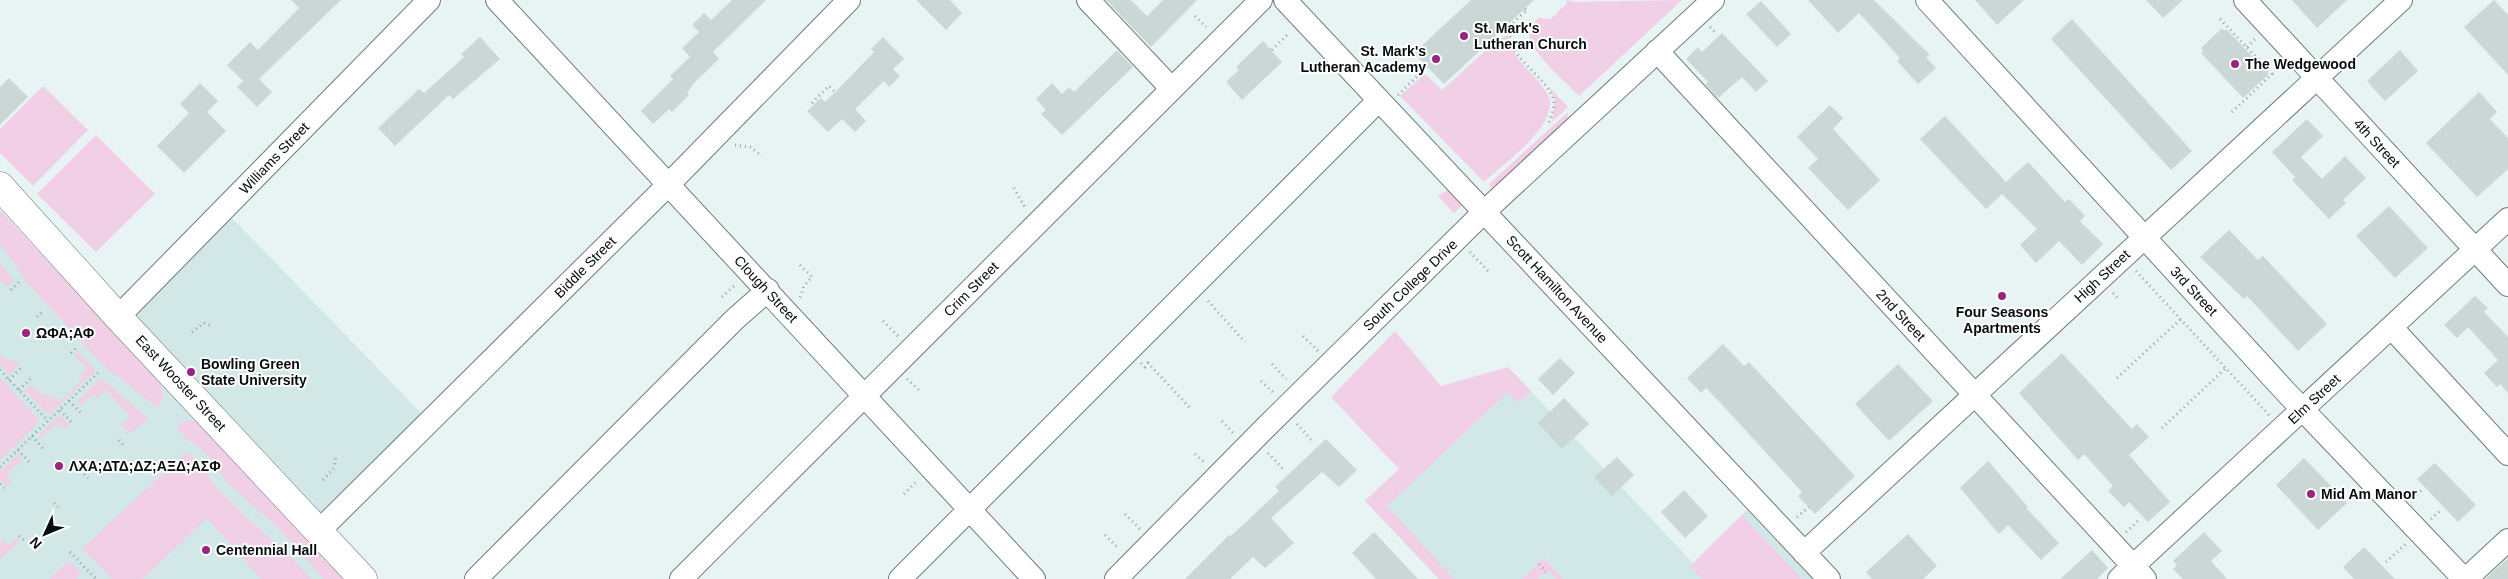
<svg xmlns="http://www.w3.org/2000/svg" width="2508" height="579" font-family="Arial,sans-serif">
  <rect width="100%" height="100%" fill="#e7f4f3"/>
  <path fill="#d2e8e6" d="M0,210l109,117 120,-112 196,202 -117,115 42,47h-350z
    M1508,367l185,196 63,-62 73,78h-390l-74,-78z"/>
  <path fill="#f1cfe6" d="M1567,0l9,2 106,-2 -103,96c-12,-13 -45,-41 -49,-57 -2,-8 3,-14 8,-21l13,1 16,-16z
    M1508,35c4,20 17,32 31,47 5,7 12,14 11,23 -1,27 -47,59 -66,77l-84,-86 25,-22 17,16 54,-49z
    M43,86l45,44 -55,56 -33,-33v-24z
    M1548,86l20,21 -16,15 3,-23z
    M1568,112l-1,9 -75,68 -3,-5z
    M96,135l59,59 -59,58 -59,-58z
    M1452,187l12,17 -10,9 -16,-17z
    M0,210l161,173 2,14 -5,11 -54,-42 -75,-81 -29,-42z
    M0,262l13,19 -6,6 -5,-6 -2,1z
    M1395,331l46,55 67,-19 23,24 -12,12 -11,-11 -121,114 67,73h-15l-74,-78 34,-32 -68,-72z
    M78,352l18,18 -47,45 -24,-25 6,-5 11,11 3,-3 6,6 4,-3 5,5 23,-22 -3,-4 6,-7 -12,-12z
    M0,354l9,8 3,-3 7,6 -10,10 -9,-11z
    M0,378l40,43 -40,39z
    M99,380l6,1 43,37 -18,16 -8,-9 8,-9 -24,-26 -8,8 -5,-4 -12,11 -4,-4z
    M60,415l9,10 -4,4 -7,-6 -18,15 -2,-2z
    M192,420l10,5 142,154h-20l-45,-50 -54,-49 -18,-26 -21,-16 -9,-10 3,-5z
    M186,452l16,13 11,18 28,29 51,46 19,21h-50l-54,-61 -64,61h-31l-30,-30z
    M18,454l5,5 -17,15 6,7 -6,5 -6,-7v-8z
    M1742,515l60,64h-100l-12,-13z
    M17,538l3,3 -20,18v-15l3,-4 6,6z
    M1544,558l19,21h-6l-9,-9 -10,9h-16z
    M69,561l12,13 -5,5h-27z"/>
  <path fill="#cad7d5" d="M291,0h50l-82,79 13,13 -15,15 -20,-20 6,-6 -16,-16 23,-23 8,8 41,-42z
    M732,0h34l-53,52 6,7 -25,24 -7,10 2,2 -17,17 -3,-3 -16,15 -12,-13 32,-32 -3,-3 20,-19 -8,-9 17,-16 -7,-7 12,-12 7,7z
    M916,0h34l12,13 -16,17z
    M1106,0h25l16,16 16,-16h34l-46,47z
    M1471,0h63l-90,84 -30,-31z
    M1808,0h66l56,55 -4,2 10,11 -18,16 -21,-23 3,-3 -41,-45 -21,20z
    M1975,0h49l-27,25z
    M2146,0h37l-20,18z
    M2292,0h55l-30,28z
    M2494,0l14,15v60l-44,-48z
    M1761,1l30,33 -14,13 -31,-33z
    M2072,19l120,132 -21,19 -120,-131z
    M2222,28l2,3 2,-2 43,45 -26,24 -42,-45 2,-2 -2,-3z
    M1722,33l46,48 -12,11 -14,-15 -24,21 -13,-14 3,-2 -22,-23 12,-12 4,5z
    M480,37l20,22 -47,40 -4,-4 -54,51 -17,-18 41,-39 5,4 40,-36 -3,-3z
    M883,37l21,22 -11,10 7,7 -11,11 -5,-6 -29,28 11,12 -11,11 -13,-13 -14,13 -21,-21 14,-13 4,4 28,-28 21,-22 -3,-3z
    M1263,41l19,21 -40,38 -16,-18 13,-12 -3,-3z
    M1117,50l16,17 -71,68 -21,-21 5,-4 -10,-11 16,-16 10,11 7,-7 5,5z
    M2400,50l18,21 -33,30 -18,-20z
    M9,78l19,19 -28,28v-38z
    M200,83l18,18 -11,11 19,19 -42,42 -27,-27 32,-33 -9,-9z
    M2479,92l18,20 -7,7 18,19v31l-31,28 -51,-54z
    M1830,105l13,13 -10,11 47,51 -32,30 -40,-42 10,-9 -21,-22z
    M1945,116l61,66 22,-20 37,40 4,-3 16,17 -5,5 23,23 -21,21 -23,-24 -23,22 -16,-18 17,-16 -35,-35 -16,15 -66,-70z
    M2307,119l16,17 -22,21 21,22 23,-23 21,22 -23,22 3,3 -17,16 -37,-39 3,-3 -23,-25z
    M2389,206l39,42 -33,30 -39,-42z
    M2229,230l29,30 5,-4 64,68 -29,27 -51,-55 -3,3 -44,-42z
    M2475,296l13,12 -4,4 24,25v56l-8,-9 -3,3 -13,-14 14,-13 -30,-33 -11,11 -13,-13z
    M1723,344l21,22 5,-4 106,114 -40,38 -17,-18 4,-4 -74,-81 -22,-23 -5,5 -14,-15z
    M2062,353l70,76 5,-5 12,13 -20,18 41,47 -22,20 -19,-20 -5,5 -16,-16 5,-5 -29,-32 -6,6 -59,-67z
    M1560,358l15,15 -22,22 -15,-16z
    M1898,364l35,37 -44,40 -34,-37z
    M1564,398l25,26 -27,25 -24,-26z
    M1326,439l31,31 -18,17 -17,-15 -51,46 23,25 -29,25 -12,-11 -23,22h-45l44,-44 2,1 48,-45 -4,-4z
    M1617,457l17,18 -22,21 -18,-19z
    M2304,458l43,45 -29,27 -42,-45z
    M1988,461l40,46 -2,1 33,35 -18,17 -33,-35 -9,9 -39,-46z
    M2435,463l41,42 -18,17 -41,-43z
    M1684,490l24,26 -23,22 -24,-26z
    M1374,532l44,47h-42l-24,-26z
    M2204,532l18,19 -11,10 16,18h-44l-10,-10 4,-4 -4,-4z
    M1908,534l29,32 -14,13h-51l-6,-7z
    M2364,547l31,32h-41l-11,-12z
    M2092,550l16,18 -11,11h-37z
    M2508,558v21h-23z"/>
  <g fill="none" stroke-linecap="round" stroke-linejoin="round">
    <defs>
      <path id="minor" d="M497,0l537,579
        M1088,0l83,88
        M1285,0l544,579
        M1927,0l357,390 180,189
        M2245,0l263,285
        M1657,51l488,528
        M118,317l311,-317
        M2391,327l117,127
        M318,532l351,-348 180,-184
        M1804,553l597,-553
        M476,579l259,-260 33,-29
        M681,579l580,-579
        M900,579l479,-479
        M1116,579l151,-153 217,-214 229,-212
        M2119,579l389,-360
        M2466,579l42,-39"/>
      <path id="major" d="M0,186l118,131 245,262"/>
    </defs>
    <use href="#minor" stroke="#717d7c" stroke-width="24"/>
    <use href="#major" stroke="#717d7c" stroke-width="29"/>
    <path stroke="#99a3a2" stroke-width="3" stroke-dasharray="1 4" stroke-linecap="butt" d="M1525,9l2,1c-4,4 -11,9 -14,14 -16,30 38,52 41,79 0,7 -4,16 -6,23
      M1195,16l11,11
      M2220,19l52,55 -40,38
      M1710,27l7,7
      M2247,47l8,-8
      M1272,50l15,-15
      M1398,95l29,-28
      M812,103l17,-17 6,6
      M735,145l15,2 12,9
      M1014,188l12,21
      M1470,252l18,19
      M800,265l12,12 -8,9 -4,12
      M2136,271l133,144
      M11,290l8,-8
      M2113,293l6,7
      M722,297l13,-12
      M1208,301l37,41
      M37,317l7,-7
      M883,321l15,15
      M192,332l12,-9 8,3
      M1303,336l15,15
      M71,353l7,-7
      M1141,363l4,4 3,-4 43,46
      M1272,364l14,15
      M0,370l48,51
      M2117,378l64,-59
      M907,379l12,11
      M9,380l12,-12
      M1261,381l12,11
      M19,390l12,-12
      M69,401l12,12
      M60,410l12,13
      M1222,421l12,13
      M1297,424l15,17
      M2162,428l64,-60
      M32,436l12,14
      M119,440l4,5
      M18,450l12,13
      M1268,453l17,18
      M1195,454l10,9
      M0,467l100,-96
      M84,474l4,4
      M323,480l11,-12 2,-11
      M0,484l4,4
      M904,494l14,-14
      M2413,498l10,-9
      M54,503l4,4
      M1125,514l15,15
      M1797,517l12,-10
      M2431,519l10,-9
      M2126,532l12,-11
      M1105,535l14,14
      M19,536l5,4
      M70,552l26,27
      M2386,562l20,-18
      M1539,564l7,8"/>
    <use href="#minor" stroke="#fff" stroke-width="22"/>
    <use href="#major" stroke="#fff" stroke-width="28"/>
  </g>
  <g fill="#992581" stroke="#fcfffe" stroke-width="2">
    <circle cx="1464" cy="36" r="5"/>
    <circle cx="1436" cy="59" r="5"/>
    <circle cx="2235" cy="64" r="5"/>
    <circle cx="2002" cy="296" r="5"/>
    <circle cx="26" cy="333" r="5"/>
    <circle cx="191" cy="372" r="5"/>
    <circle cx="59" cy="466" r="5"/>
    <circle cx="2311" cy="494" r="5"/>
    <circle cx="206" cy="550" r="5"/>
  </g>
  <g text-anchor="middle" dominant-baseline="central" stroke-width="4" stroke-linejoin="round" paint-order="stroke">
    <g font-size="14" font-weight="bold" fill="#080c0c" stroke="#fcfffe" text-anchor="start">
      <text x="1474" y="28">St. Mark's<tspan x="1474" dy="16">Lutheran Church</tspan></text>
      <text x="1426" y="51" text-anchor="end">St. Mark's<tspan x="1426" dy="16">Lutheran Academy</tspan></text>
      <text x="2245" y="64">The Wedgewood</text>
      <text x="2002" y="312" text-anchor="middle">Four Seasons<tspan x="2002" dy="16">Apartments</tspan></text>
      <text x="36" y="333">ΩΦΑ;ΑΦ</text>
      <text x="201" y="364">Bowling Green<tspan x="201" dy="16">State University</tspan></text>
      <text x="69" y="466">ΛΧΑ;ΔΤΔ;ΔΖ;ΑΞΔ;ΑΣΦ</text>
      <text x="2321" y="494">Mid Am Manor</text>
      <text x="216" y="550">Centennial Hall</text>
    </g>
    <g font-size="14" fill="#080c0c" stroke="#fcfffe">
      <text transform="translate(2377 143) rotate(47)">4th Street</text>
      <text transform="translate(274 158) rotate(-46)">Williams Street</text>
      <text transform="translate(585 267) rotate(-45)">Biddle Street</text>
      <text transform="translate(2102 276) rotate(-43)">High Street</text>
      <text transform="translate(1410 285) rotate(-44)">South College Drive</text>
      <text transform="translate(766 289) rotate(47)">Clough Street</text>
      <text transform="translate(971 289) rotate(-45)">Crim Street</text>
      <text transform="translate(1557 289) rotate(47)">Scott Hamilton Avenue</text>
      <text transform="translate(2194 291) rotate(47)">3rd Street</text>
      <text transform="translate(1901 315) rotate(47)">2nd Street</text>
      <text transform="translate(181 383) rotate(47)">East Wooster Street</text>
      <text transform="translate(2314 399) rotate(-43)">Elm Street</text>
    </g>
  </g>
  <g transform="translate(45 534) rotate(226)" stroke="#fcfffe" stroke-width="4" paint-order="stroke">
  <path d="M0-4L9 19L0 12L-9 19Z" fill="#080c0c"/>
  <text y="-8" font-size="14" font-weight="bold" text-anchor="middle" fill="#080c0c">N</text>
  </g>
</svg>
